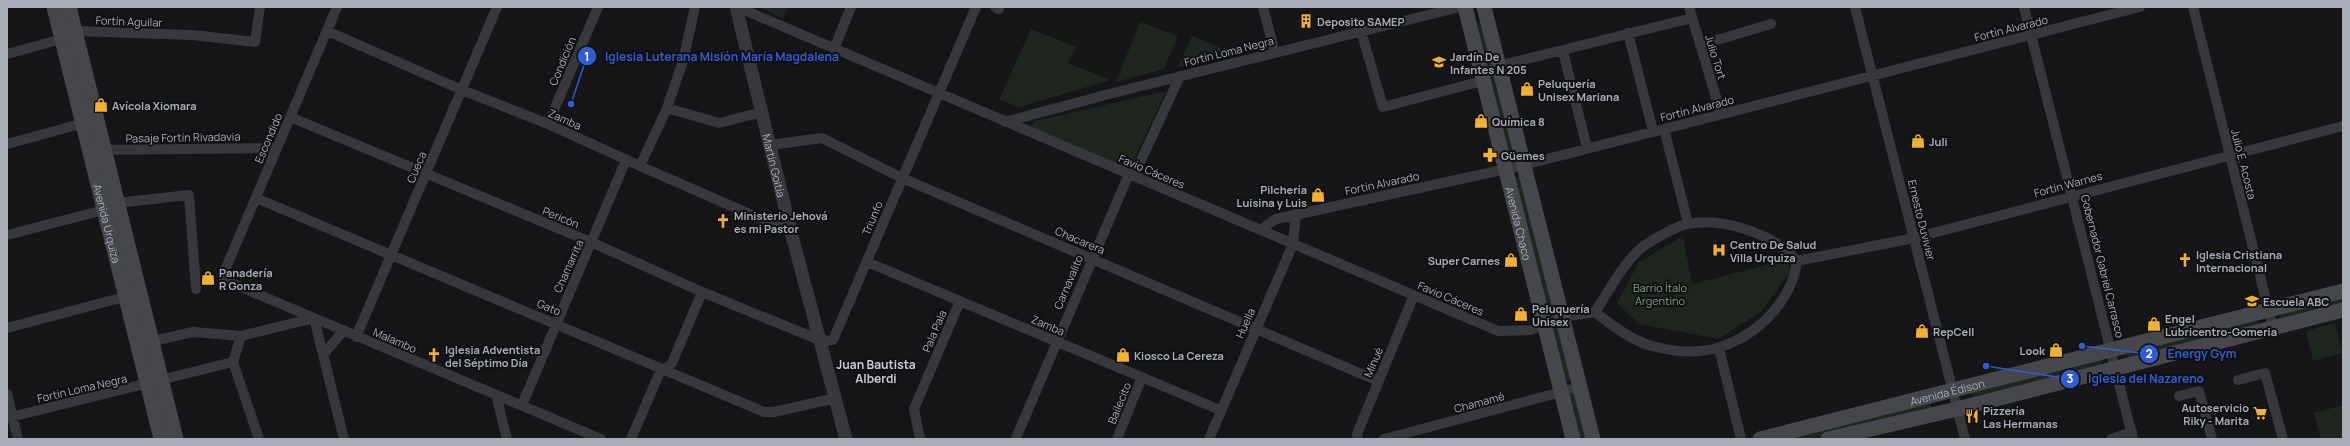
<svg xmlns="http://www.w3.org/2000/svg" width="2350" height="446" font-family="Manrope,sans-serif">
  <rect width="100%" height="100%" fill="#161618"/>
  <path fill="#1e261f" d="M759,7h28l-4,11z
    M1140,22l38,14 -14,33 -48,13z
    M1483,22l32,130 -8,2 -32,-130z
    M1031,29l46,18 -9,16 43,17 -92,27 -20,-7z
    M1192,36l40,17 -54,14z
    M1166,91l-37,79 -98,-43 4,-6z
    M1521,176l32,130 -9,2 -31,-130z
    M1683,236l9,48 95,-24 4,10 -29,41 -44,28 -79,-15 -22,-21 22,-41z
    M2343,296v8l-62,17 -2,-7z
    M2257,319l2,7 -131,32 -1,-7z
    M2335,323l7,30 -29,8 -7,-30z
    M1559,327l14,53 -8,2 -14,-53z
    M2101,358l2,7 -130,32 -2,-7z
    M1576,394l10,45h-8l-11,-43z
    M1930,401l2,7 -121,31h-27z
    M2343,405v34h-22l-7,-26z"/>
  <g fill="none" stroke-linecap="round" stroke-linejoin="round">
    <path stroke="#37383d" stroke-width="10" d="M337,7l-112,263 -1,10 377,159
      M737,7l761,324 33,-1 31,-13 33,-5c16,13 41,31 61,35 20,5 43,7 64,0 38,-12 72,-46 77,-86 -22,-27 -75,-44 -109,-37 -12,2 -40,18 -49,26 -18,17 -30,41 -44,62
      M995,7l4,2
      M1263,7l12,46
      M1689,7l32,107
      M1855,7l110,432
      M2024,7l109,432
      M2193,7l80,321
      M327,31l135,59 86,34 92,42 151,66
      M1361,31l22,76 99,-26
      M1628,33l25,98
      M1700,45l71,-21
      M834,49l17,-42
      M1563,51l24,97
      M7,54l55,-15 13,-8 117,4 63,7 5,-35
      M1498,66l194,-48
      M667,108l52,15 43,-11
      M290,117l301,125 111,50 120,49 11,-1 143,-333
      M1005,122l108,-29 347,-86
      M548,124l50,-117
      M1664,129l24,94
      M7,144l81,-22
      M770,145l52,-7 80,40 476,203
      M100,150l177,-2
      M640,166l27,-58 16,-47 12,-54
      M256,198l508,214h10l62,-14
      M1260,230l16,-11 240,-52 624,-160
      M7,235l97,-25 13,-7 72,-8 7,94
      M1797,261l117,-23 429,-112
      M867,262l353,148
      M314,318l30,121
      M7,328l125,-33
      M356,337l141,-330
      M153,341l40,-9 48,4 73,-18
      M1719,348l22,91
      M323,355l20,-24
      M233,362l26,77
      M233,362l8,-26
      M2238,380l27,-7 18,66
      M7,394l11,45
      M496,395l11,44
      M2179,396l20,-5 13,48
      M522,405l104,-245
      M7,418l226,-56
      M1016,438l113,-264 8,-5 43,-93
      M631,439l28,-65 13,-11 30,-71
      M920,439l-6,-30 46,-108
      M1117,439l25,-62
      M1209,439l84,-195 3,-30
      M1358,439l-1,-5 57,-139
      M1384,439l196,-52
      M2111,439l21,-7"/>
    <path stroke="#37383d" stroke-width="13" id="s1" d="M736,7l55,225 55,207"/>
    <g stroke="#45474d" stroke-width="15">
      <path id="s2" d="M54,7l107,432"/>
      <path d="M69,7l107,432"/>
      <path id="s3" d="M1465,7l108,432"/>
      <path d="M1484,7l109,432"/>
      <path id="s4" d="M1760,439l583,-148"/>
      <path d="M1828,439l129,-30 386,-99"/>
    </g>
  </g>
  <defs>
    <symbol id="building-bare" viewBox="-9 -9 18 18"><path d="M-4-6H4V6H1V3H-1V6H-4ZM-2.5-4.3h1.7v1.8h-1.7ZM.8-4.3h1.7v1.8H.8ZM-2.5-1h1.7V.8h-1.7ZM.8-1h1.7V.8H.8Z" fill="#f2b134" stroke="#111113" stroke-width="2.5" paint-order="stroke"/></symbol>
    <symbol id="school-bare" viewBox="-9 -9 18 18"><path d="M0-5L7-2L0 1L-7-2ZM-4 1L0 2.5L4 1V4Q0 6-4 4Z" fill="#f2b134" stroke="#111113" stroke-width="2.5" paint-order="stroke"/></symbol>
    <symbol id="shop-bare" viewBox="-9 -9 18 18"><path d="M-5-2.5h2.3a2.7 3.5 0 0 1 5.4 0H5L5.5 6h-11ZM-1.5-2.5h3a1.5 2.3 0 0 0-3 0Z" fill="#f2b134" stroke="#111113" stroke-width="2.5" paint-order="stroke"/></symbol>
    <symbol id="pharmacy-bare" viewBox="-9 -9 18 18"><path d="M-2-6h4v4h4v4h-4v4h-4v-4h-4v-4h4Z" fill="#f2b134" stroke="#111113" stroke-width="2.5" paint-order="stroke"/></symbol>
    <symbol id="church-bare" viewBox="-9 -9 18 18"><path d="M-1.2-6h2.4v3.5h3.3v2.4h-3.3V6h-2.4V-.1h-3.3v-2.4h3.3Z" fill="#f2b134" stroke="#111113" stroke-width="2.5" paint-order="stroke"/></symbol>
    <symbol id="hospital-bare" viewBox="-9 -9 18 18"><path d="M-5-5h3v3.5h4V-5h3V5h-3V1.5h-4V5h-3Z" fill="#f2b134" stroke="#111113" stroke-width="2.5" paint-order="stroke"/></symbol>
    <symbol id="supermarket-bare" viewBox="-9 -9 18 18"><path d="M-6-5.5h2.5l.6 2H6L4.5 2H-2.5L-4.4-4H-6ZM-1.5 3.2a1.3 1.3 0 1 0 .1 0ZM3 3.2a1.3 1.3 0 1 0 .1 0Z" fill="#f2b134" stroke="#111113" stroke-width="2.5" paint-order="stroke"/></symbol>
    <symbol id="restaurant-bare" viewBox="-9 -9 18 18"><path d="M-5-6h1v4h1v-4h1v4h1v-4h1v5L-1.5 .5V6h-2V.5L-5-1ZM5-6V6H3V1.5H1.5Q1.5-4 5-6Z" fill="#f2b134" stroke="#111113" stroke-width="2.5" paint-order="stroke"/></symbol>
  </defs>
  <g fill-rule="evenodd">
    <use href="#building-bare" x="1296" y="11" width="20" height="20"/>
    <use href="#school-bare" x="1429" y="52" width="20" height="20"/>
    <use href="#shop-bare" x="1517" y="79" width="20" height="20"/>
    <use href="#shop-bare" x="91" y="95" width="20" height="20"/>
    <use href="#shop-bare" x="1471" y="111" width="20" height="20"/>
    <use href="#shop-bare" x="1908" y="131" width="20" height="20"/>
    <use href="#pharmacy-bare" x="1480" y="145" width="20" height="20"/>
    <use href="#shop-bare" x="1308" y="185" width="20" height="20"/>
    <use href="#church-bare" x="713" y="211" width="20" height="20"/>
    <use href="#hospital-bare" x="1709" y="240" width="20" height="20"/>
    <use href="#shop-bare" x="1501" y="250" width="20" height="20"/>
    <use href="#church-bare" x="2175" y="250" width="20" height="20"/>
    <use href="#shop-bare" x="198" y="268" width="20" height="20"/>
    <use href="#school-bare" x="2242" y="291" width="20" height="20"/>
    <use href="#shop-bare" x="1511" y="304" width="20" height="20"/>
    <use href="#shop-bare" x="2144" y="314" width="20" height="20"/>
    <use href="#shop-bare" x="1912" y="321" width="20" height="20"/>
    <use href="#shop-bare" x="2046" y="340" width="20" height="20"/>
    <use href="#church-bare" x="424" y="345" width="20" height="20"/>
    <use href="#shop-bare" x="1113" y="345" width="20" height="20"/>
    <use href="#supermarket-bare" x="2250" y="403" width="20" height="20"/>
    <use href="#restaurant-bare" x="1962" y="406" width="20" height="20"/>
  </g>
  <g text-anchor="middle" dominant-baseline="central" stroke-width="4" stroke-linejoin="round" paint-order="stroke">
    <g font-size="11" fill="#a8adb8" stroke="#111113">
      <text transform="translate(129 21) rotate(2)">Fortín Aguilar</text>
      <text transform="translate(2011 28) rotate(-14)">Fortín Alvarado</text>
      <text transform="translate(1229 51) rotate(-14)">Fortín Loma Negra</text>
      <text transform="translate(1716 57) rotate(73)">Julio Tort</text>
      <text transform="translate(562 61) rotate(-67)">Condición</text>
      <text transform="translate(1697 108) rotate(-14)">Fortín Alvarado</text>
      <text transform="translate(565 119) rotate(24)">Zamba</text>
      <text transform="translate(183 137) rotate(-1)">Pasaje Fortín Rivadavia</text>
      <text transform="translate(268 138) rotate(-67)">Escondido</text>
      <text transform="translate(2244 164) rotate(76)">Julio E. Acosta</text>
      <text stroke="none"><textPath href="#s1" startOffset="163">Martín Goitía</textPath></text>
      <text transform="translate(416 167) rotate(-67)">Cueca</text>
      <text transform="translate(1152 171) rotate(23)">Favio Cáceres</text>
      <text transform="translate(1382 183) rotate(-12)">Fortín Alvarado</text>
      <text transform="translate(2068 184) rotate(-15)">Fortín Warnes</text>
      <text transform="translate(561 217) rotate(22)">Pericón</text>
      <text transform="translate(872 218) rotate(-67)">Triunfo</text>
      <text transform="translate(1922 220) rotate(76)">Ernesto Duvivier</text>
      <text stroke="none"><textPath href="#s2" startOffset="223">Avenida Urquiza</textPath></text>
      <text stroke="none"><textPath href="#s3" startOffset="223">Avenida Chaco</textPath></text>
      <text transform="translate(1080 240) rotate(23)">Chacarera</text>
      <text transform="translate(568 266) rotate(-66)">Chamarrita</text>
      <text transform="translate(2103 266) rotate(76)">Gobernador Gabriel Carrasco</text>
      <text transform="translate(1068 282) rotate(-67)">Carnavalito</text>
      <text transform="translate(1451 298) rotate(23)">Favio Cáceres</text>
      <text transform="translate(549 307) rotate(22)">Gato</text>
      <text transform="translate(1245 323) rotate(-66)">Huella</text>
      <text transform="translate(1048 325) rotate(23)">Zamba</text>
      <text transform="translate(934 331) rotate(-67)">Pala Pala</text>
      <text transform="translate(395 340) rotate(23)">Malambo</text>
      <text transform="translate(1373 362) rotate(-67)">Minué</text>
      <text transform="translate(82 388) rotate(-13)">Fortín Loma Negra</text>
      <text stroke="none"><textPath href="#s4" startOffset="193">Avenida Édison</textPath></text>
      <text transform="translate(1479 402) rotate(-15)">Chamamé</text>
      <text transform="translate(1119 403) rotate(-68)">Bailecito</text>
    </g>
    <g font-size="11" font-weight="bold" fill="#a8adb8" stroke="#111113" text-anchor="start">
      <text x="1317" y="21">Deposito SAMEP</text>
      <text x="1450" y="56">Jardín De<tspan x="1450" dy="13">Infantes N 205</tspan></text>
      <text x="1538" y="83">Peluquería<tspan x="1538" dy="13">Unisex Mariana</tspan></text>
      <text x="112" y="105">Avícola Xiomara</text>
      <text x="1492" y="121">Química 8</text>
      <text x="1929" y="141">Juli</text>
      <text x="1501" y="155">Güemes</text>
      <text x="1307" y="189" text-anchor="end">Pilchería<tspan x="1307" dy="13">Luisina y Luis</tspan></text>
      <text x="734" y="215">Ministerio Jehová<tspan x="734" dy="13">es mi Pastor</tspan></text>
      <text x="1730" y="244">Centro De Salud<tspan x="1730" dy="13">Villa Urquiza</tspan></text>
      <text x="2196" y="254">Iglesia Cristiana<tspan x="2196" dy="13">Internacional</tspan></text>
      <text x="1500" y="260" text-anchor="end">Super Carnes</text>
      <text x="219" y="272">Panadería<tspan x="219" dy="13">R Gonza</tspan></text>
      <text x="2263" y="301">Escuela ABC</text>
      <text x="1532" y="308">Peluquería<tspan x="1532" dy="13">Unisex</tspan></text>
      <text x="2165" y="318">Engel<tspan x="2165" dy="13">Lubricentro-Gomeria</tspan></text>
      <text x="1933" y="331">RepCell</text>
      <text x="445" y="349">Iglesia Adventista<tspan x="445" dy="13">del Séptimo Día</tspan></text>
      <text x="2045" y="350" text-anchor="end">Look</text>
      <text x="1134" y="355">Kiosco La Cereza</text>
      <text x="2249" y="407" text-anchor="end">Autoservicio<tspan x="2249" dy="13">Riky - Marita</tspan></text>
      <text x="1983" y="410">Pizzería<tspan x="1983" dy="13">Las Hermanas</tspan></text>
    </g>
    <g font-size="11" fill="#7fa381" stroke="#111113">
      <text x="1660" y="287">Barrio Ítalo<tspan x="1660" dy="13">Argentino</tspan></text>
    </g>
    <g font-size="12" font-weight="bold" fill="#c9ccd4" stroke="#111113">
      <text x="876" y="364">Juan Bautista<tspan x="876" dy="14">Alberdi</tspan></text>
    </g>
  </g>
  <path fill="none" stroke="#325cd3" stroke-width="1.5" d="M571 104L587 56M2082 346L2149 354M1986 366L2070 379"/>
  <g fill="#325cd3" stroke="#111113" stroke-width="1.5">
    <circle cx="571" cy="104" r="4"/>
    <circle cx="2082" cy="346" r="4"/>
    <circle cx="1986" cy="366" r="4"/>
    <circle cx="587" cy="56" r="10"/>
    <circle cx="2149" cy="354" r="10"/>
    <circle cx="2070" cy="379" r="10"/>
  </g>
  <g font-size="12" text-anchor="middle" font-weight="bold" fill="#fff">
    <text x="587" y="61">1</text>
    <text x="2149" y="358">2</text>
    <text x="2070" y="383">3</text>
  </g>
  <g font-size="12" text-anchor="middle" font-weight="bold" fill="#325cd3" stroke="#111113" stroke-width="4" stroke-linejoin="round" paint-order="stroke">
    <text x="722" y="61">Iglesia Luterana Misión María Magdalena</text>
    <text x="2202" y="358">Energy Gym</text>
    <text x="2146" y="383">Iglesia del Nazareno</text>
  </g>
  <rect width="2350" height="446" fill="none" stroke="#a8adb8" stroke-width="16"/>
</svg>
